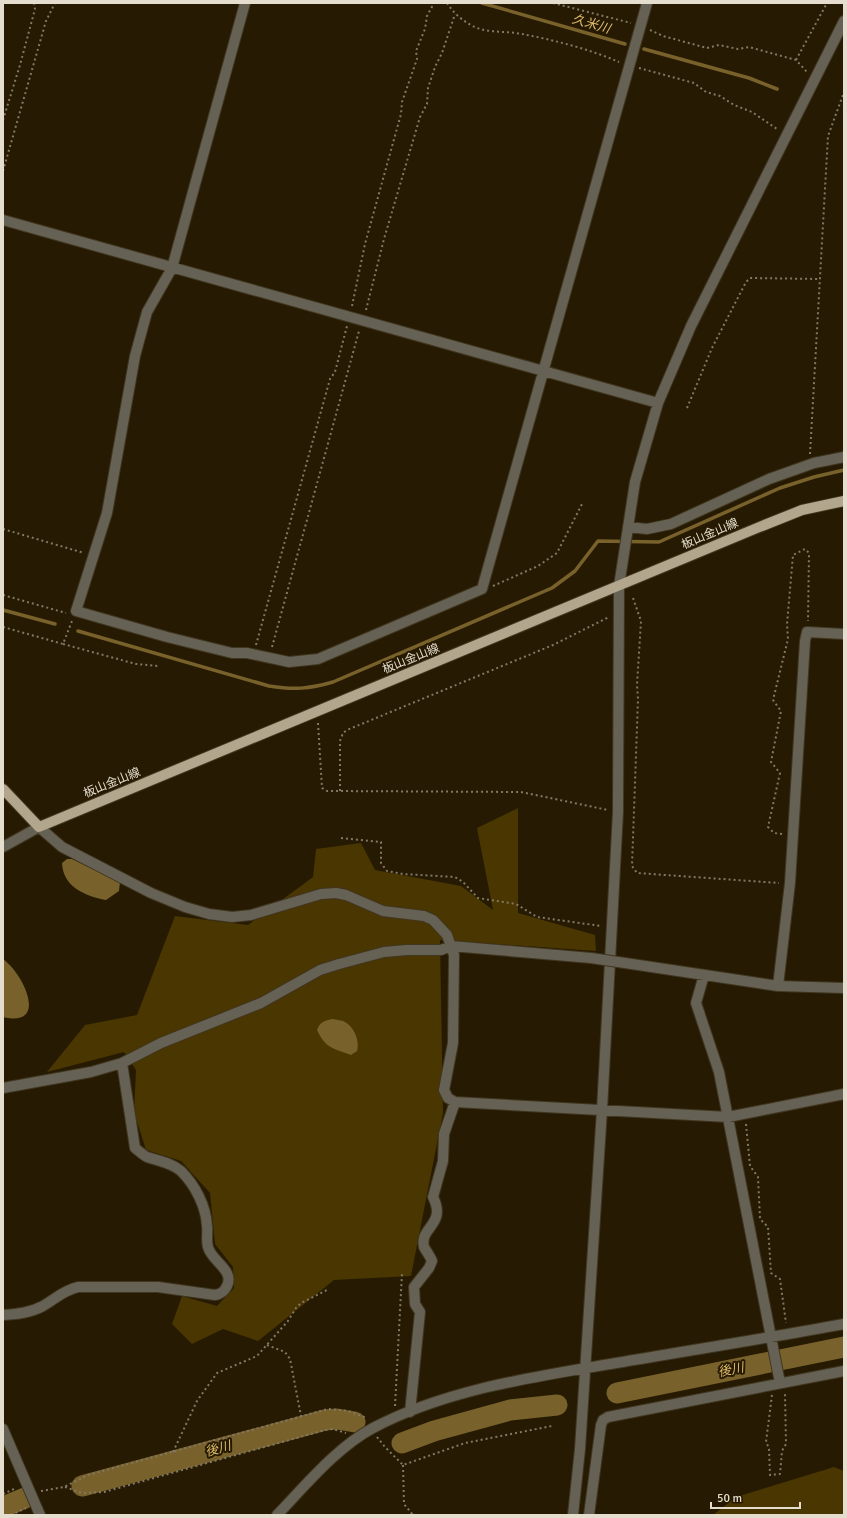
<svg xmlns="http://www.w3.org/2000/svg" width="847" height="1518" font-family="Signika,'Noto Sans JP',sans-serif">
  <rect width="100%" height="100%" fill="#261b02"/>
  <path fill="#4a3601" d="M518,808v105l77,22 1,16 -156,-11 3,173 -32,163 -77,4 -76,61 -35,-12 -31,15 -20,-20 10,-28 35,10 17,-18 -1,-21 -18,-23 -5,-51 -29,-32 -35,-11 -12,-38 2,-42 -12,-18 -77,20 38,-47 52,-10 38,-99 73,9 65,-48 3,-28 45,-6 14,27 86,16 32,24 -16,-82z
    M834,1467l10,4v44h-131l23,-18z"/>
  <path fill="#79612b" d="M67,859h5l48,23 -1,9 -13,9c-21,-4 -43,-13 -44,-37z
    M3,959c21,15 46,69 0,58z
    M332,1019c4,1 10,1 13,3 9,5 15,19 12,29l-6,4c-18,-7 -25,-6 -34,-25 3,-8 7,-9 15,-11z"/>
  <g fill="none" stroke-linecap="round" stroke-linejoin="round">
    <path stroke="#79612b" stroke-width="3.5" d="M482,3l143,41
      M644,49l105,29 28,11
      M3,610l52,14
      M78,631l191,55c25,4 40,3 64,-4l219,-94 23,-17 23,-30 61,1 121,-54 34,-11 30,-7"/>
    <path stroke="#79612b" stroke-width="21" d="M617,1393l227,-46
      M402,1443l32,-12 76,-21 47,-5
      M82,1486l243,-66 12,-1 18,3
      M3,1507l22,-9"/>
    <defs>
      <path id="minor" d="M245,3l-73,265 -25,44 -12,44 -28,157 -31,98 91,26 65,16h15l42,9 29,-3 164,-70 165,-586
        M3,220l655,183
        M628,527l19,2 24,-5 98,-45 45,-16 30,-6
        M3,847l36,-20 23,20 89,46 34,14 24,7 23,3 19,-2 70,-21 15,-1 10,2 37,16 41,5 9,4 14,15 7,20 -1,88 -9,47 4,8 7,4 273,15 116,-23
        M625,963l153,23 66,2
        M704,975l-8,28 23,69 61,311
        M778,986l12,-103 15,-242 2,-9 37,2
        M3,1088l88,-16 31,-9 39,-20 100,-40 59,-33 19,-6 45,-12 23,-2h34l10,-4 140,12
        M3,1315c14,-1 27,-2 40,-9 12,-7 21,-16 35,-19h80l57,8c6,-1 9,-3 12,-9 8,-16 -16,-25 -19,-39 -2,-6 0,-15 -1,-21 -1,-20 -12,-41 -26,-55 -9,-8 -22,-10 -34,-14 -4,-2 -8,-6 -12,-9l-13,-85
        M410,1412l10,-100 -5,-8 -1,-17 15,-19 3,-7c-2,-5 -6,-10 -8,-14 -5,-20 23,-22 9,-50l10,-36 1,-27 11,-32
        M3,1429l37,86
        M277,1515c28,-29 60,-68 96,-87 74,-39 161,-51 243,-65 76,-13 152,-25 228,-39
        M573,1515l7,-66 22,-339 16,-298 1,-226 16,-104 23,-79 33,-77 153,-305
        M589,1515l12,-90 2,-5 5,-3 236,-46"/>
      <path id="major" d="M3,789l36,38 718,-299 45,-18 42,-9"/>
    </defs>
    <use href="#minor" stroke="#41361f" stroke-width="12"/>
    <use href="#major" stroke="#41361f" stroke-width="12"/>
    <path stroke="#827965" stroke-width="2" stroke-dasharray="2 3" stroke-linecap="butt" d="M447,3c7,11 18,20 30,25 14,5 30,3 45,6 32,6 67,15 97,28
      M553,3l78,20
      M650,30l13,6 44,12 12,-3 19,4 11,-2 47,13 11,12
      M796,60l31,-57
      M639,68l55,15 12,9 14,4 14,9 18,7 25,17
      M3,120l17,-55 15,-56 -1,-6
      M3,171l43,-150 9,-18
      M352,306l13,-62 36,-130 1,-12 15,-43 -1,-8 9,-22 2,-13 7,-13
      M366,310l18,-71 36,-122 7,-13 1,-16 7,-21 7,-14 13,-39
      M687,408l25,-60 34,-66 4,-4 70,1
      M810,454l18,-318 16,-44
      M3,529l81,24
      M493,586l45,-20 19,-13 25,-49
      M3,595l63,18
      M633,598l8,23 -4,64 1,14 -6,167 5,7 142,10
      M3,627l60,17 9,-23
      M63,644l73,20 22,2
      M256,645l74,-266 5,-7 12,-46
      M272,647l87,-316
      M318,723l4,65 5,3 194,1 87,18
      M340,791v-50l3,-8 4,-3 206,-85 56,-28
      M782,834l-8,-1 -6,-6 12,-54 -9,-11 10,-51 -8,-11 15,-61 -1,-15 6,-69 12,-6 4,4 -1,68
      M341,838l40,4v21l6,8 16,3 52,3 8,5 15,16 38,6 21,13 64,9
      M746,1124l4,42 8,11 2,42 8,8 3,46 9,6 6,44
      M267,1345l18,7 5,7 11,57
      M772,1395l-6,47 3,6 1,27 10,-1 2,-23 4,-7 -1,-51
      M395,1406l7,-133
      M377,1437l8,10 18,18 62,-22 87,-17
      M173,1452l24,-51 20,-28 40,-17 31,-35 8,-13 5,-5 26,-13
      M403,1465l1,39 9,11
      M65,1487l17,6 22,-1 221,-62 8,-1 13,4
      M41,1491l23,-4 24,-12 240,-66 20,2 19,7
      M3,1494l13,-6
      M11,1515l15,-7"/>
    <use href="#minor" stroke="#666155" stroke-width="10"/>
    <use href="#major" stroke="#b2a68d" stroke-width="10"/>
    <defs>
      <path id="minor-bridge" d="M591,958l34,5"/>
    </defs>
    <use href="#minor-bridge" stroke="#41361f" stroke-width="12" stroke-linecap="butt"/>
    <use href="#minor-bridge" stroke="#666155" stroke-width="10"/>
  </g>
  <g text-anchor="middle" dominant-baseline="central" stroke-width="4" stroke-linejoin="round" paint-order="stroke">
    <g font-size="12" fill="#e5dece" stroke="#261b02">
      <text transform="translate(710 534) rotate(-23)">板山金山線</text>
      <text transform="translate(411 659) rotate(-22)">板山金山線</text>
      <text transform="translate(112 783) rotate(-22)">板山金山線</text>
    </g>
    <g font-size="13" font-style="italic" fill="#e2bd6d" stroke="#261b02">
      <text transform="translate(591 24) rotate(16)">久米川</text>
      <text transform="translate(731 1370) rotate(-12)">後川</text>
      <text transform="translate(218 1449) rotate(-15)">後川</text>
    </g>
  </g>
  <rect width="847" height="1518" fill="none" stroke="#e5dece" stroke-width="8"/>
  <path d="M711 1502v6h89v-6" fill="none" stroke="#e5dece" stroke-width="2"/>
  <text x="717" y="1502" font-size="12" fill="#e5dece" stroke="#261b02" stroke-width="3" paint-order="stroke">50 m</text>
</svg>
